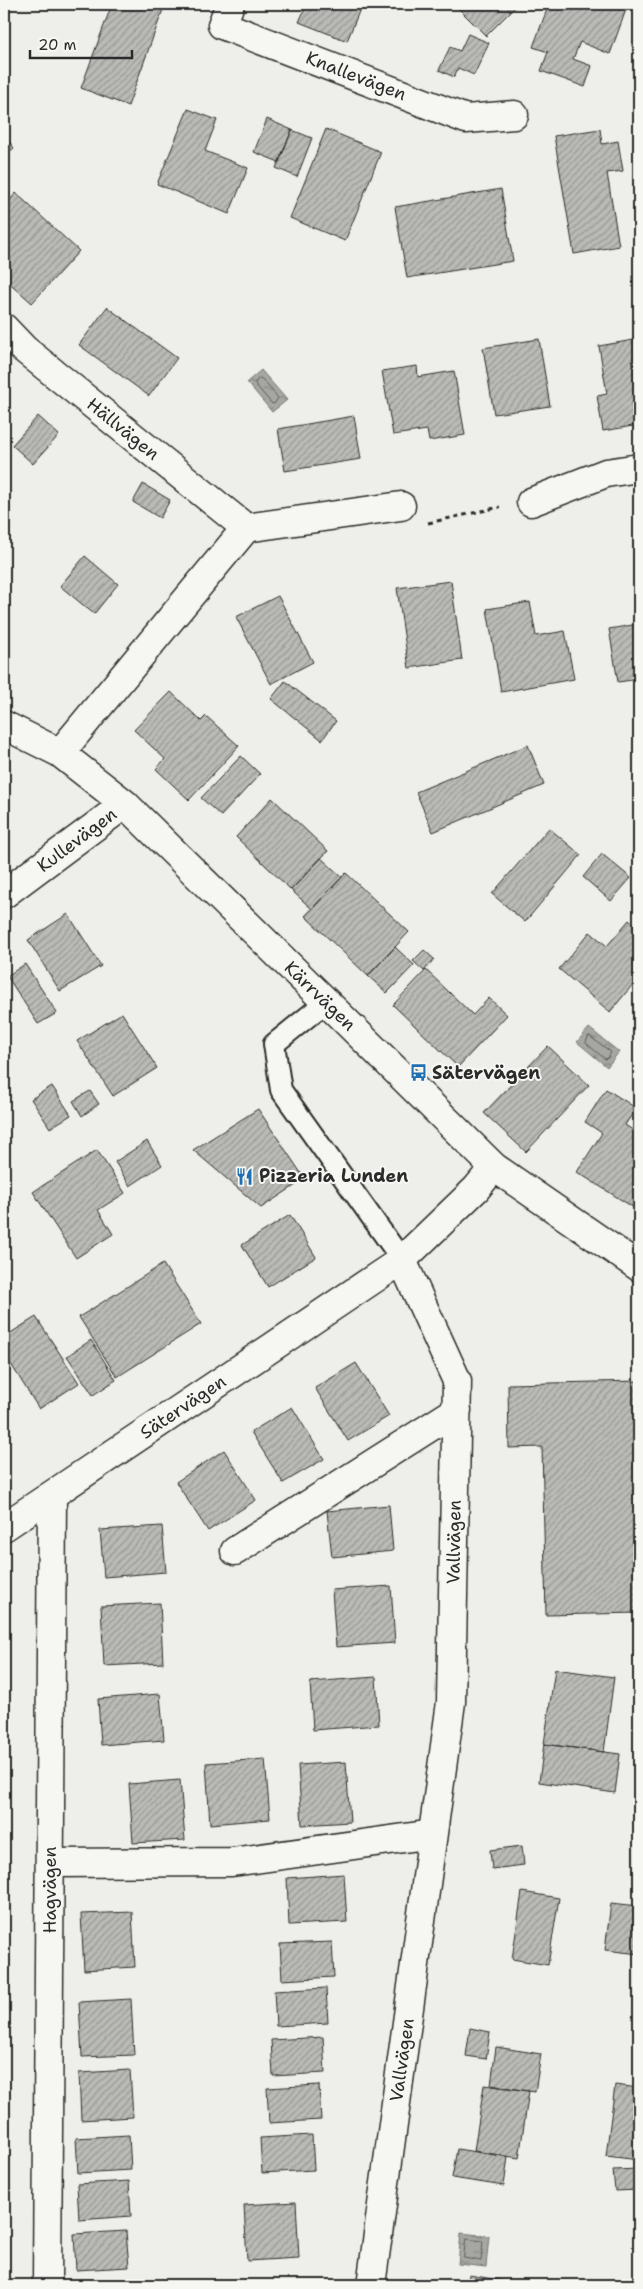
<svg xmlns="http://www.w3.org/2000/svg" width="643" height="2289" font-family="'Shantell Sans',sans-serif">
  <defs>
    <pattern id="water-ripples" width="26" height="14" patternUnits="userSpaceOnUse" patternTransform="scale(1.25)"><rect width="26" height="14" fill="#a6a6a3"/><path d="M2 4q2-2 4 0t4 0M15 11q2-2 4 0t4 0" fill="none" stroke="#878785"/></pattern>
    <pattern id="building-hatch" width="6" height="6" patternUnits="userSpaceOnUse" patternTransform="scale(1.25)"><rect width="6" height="6" fill="#babab7"/><path d="M-1 1l2-2M0 6l6-6M5 7l2-2" fill="none" stroke="#979795"/></pattern>
  </defs>
  <rect width="100%" height="100%" fill="#eeeeea"/>
  <filter id="ink" filterUnits="userSpaceOnUse"><feTurbulence type="fractalNoise" baseFrequency=".02" numOctaves="2"/><feDisplacementMap in="SourceGraphic" scale="10" xChannelSelector="R" yChannelSelector="G"/><feConvolveMatrix kernelMatrix="1 2 1 2 8 2 1 2 1" color-interpolation-filters="sRGB"/></filter>
  <g filter="url(#ink)">
    <path fill="url(#water-ripples)" stroke="#757573" d="M261,370l26,30 -15,12 -25,-30z
      M589,1028l30,24 -12,15 -30,-25z
      M461,2233l28,3 -3,31 -28,-3z"/>
    <g fill="none" stroke-linecap="round" stroke-linejoin="round">
      <path stroke="#5c5c5b" stroke-width="1" d="M259,378l3,1 16,19 -4,6 -3,-1 -16,-19z
        M589,1036l22,16 -3,6 -3,1 -19,-16z
        M466,2239l17,2 -2,20 -17,-3z"/>
    </g>
    <path fill="url(#building-hatch)" stroke="#2b2b2b" d="M112,4h53l-37,102 -47,-18z
      M307,4h55l-15,37 -48,-19z
      M454,4h62l1,1 -31,31z
      M549,4h79l-18,50 -30,-12 -7,17 19,7 -7,21 -44,-16 7,-19 -15,-5z
      M468,34l21,9 -15,32 -16,-7 -4,9 -15,-7 11,-23 10,4z
      M188,109l29,11 -12,31 43,17 -19,46 -72,-30z
      M267,119l25,11 -13,32 -25,-10z
      M326,129l55,23 -36,89 -55,-23z
      M600,129l2,15 16,-3 5,30 -16,2 12,73 -45,8 -20,-118z
      M292,130l20,8 -15,39 -21,-9z
      M4,135l10,13 -10,8z
      M501,189l12,72 -106,17 -12,-71z
      M16,193l63,58 -47,52 -28,-25v-71z
      M107,307l70,51 -28,38 -70,-51z
      M539,339l11,67 -56,8 -11,-66z
      M639,339v86l-36,6 -6,-35 10,-2 -8,-48z
      M417,366l1,11 36,-6 11,64 -36,6 -2,-11 -34,5 -11,-64z
      M38,416l21,19 -26,29 -21,-19z
      M354,416l7,43 -76,12 -7,-42z
      M143,484l27,16 -10,18 -27,-16z
      M85,556l33,28 -24,30 -34,-28z
      M451,581l11,79 -53,8 -12,-80z
      M278,596l35,66 -42,22 -35,-67z
      M530,602l6,34 29,-5 9,48 -73,13 -14,-83z
      M639,624v55l-21,3 -9,-53z
      M285,681l51,40 -14,19 -51,-41z
      M171,692l30,29 5,-5 33,30 -50,54 -33,-31 9,-10 -31,-29z
      M528,745l16,40 -111,47 -17,-40z
      M241,756l19,18 -39,42 -20,-18z
      M272,798l56,53 -37,39 -55,-53z
      M549,828l32,27 -56,67 -33,-28z
      M602,854l29,24 -20,23 -28,-24z
      M321,858l21,19 -30,32 -21,-19z
      M346,873l63,59 -41,44 -63,-60z
      M68,914l33,52 -41,25 -32,-51z
      M629,920l10,9v48l-29,35 -51,-43 31,-37 17,14z
      M395,947l19,18 -27,28 -19,-17z
      M424,950l10,9 -10,12 -11,-10z
      M25,964l32,49 -19,11 -31,-48z
      M426,970l47,45 16,-17 18,17 -49,52 -65,-62z
      M122,1013l35,55 -44,28 -36,-55z
      M548,1046l41,39 -63,67 -42,-39z
      M52,1086l19,29 -21,13 -19,-29z
      M606,1089l30,19 -11,17 14,9v77l-62,-39 25,-39 -17,-11z
      M90,1091l9,13 -17,12 -9,-15z
      M258,1109l47,70 -44,29 -68,-58z
      M147,1141l15,24 -32,21 -15,-24z
      M97,1150l28,43 -27,17 15,24 -37,24 -43,-66z
      M290,1215l26,42 -48,30 -26,-42z
      M163,1264l38,60 -84,53 -38,-60z
      M36,1317l43,66 -40,26 -35,-56v-16z
      M91,1340l25,40 -23,15 -26,-39z
      M356,1363l33,53 -41,25 -33,-53z
      M639,1381v232l-93,2 -4,-168 -33,1 -1,-64z
      M292,1407l32,52 -41,24 -32,-51z
      M224,1450l32,50 -48,31 -32,-49z
      M389,1505l4,46 -61,6 -5,-46z
      M162,1526l4,46 -62,5 -4,-47z
      M391,1586l4,57 -59,4 -4,-57z
      M160,1603l3,60 -59,3 -3,-60z
      M555,1669l59,8 -10,75 -60,-8z
      M376,1677l3,48 -66,5 -3,-48z
      M160,1694l4,46 -63,5 -3,-46z
      M544,1744l76,10 -5,39 -76,-11z
      M265,1759l5,60 -60,5 -4,-61z
      M346,1762l4,60 -48,3 -4,-60z
      M180,1780l5,60 -52,3 -4,-59z
      M522,1846l2,19 -32,4 -2,-19z
      M344,1874l3,48 -58,3 -2,-47z
      M522,1892l37,6 -11,67 -36,-6z
      M611,1903l28,3v48l-34,-4z
      M132,1912l3,55 -51,3 -3,-56z
      M332,1942l2,35 -52,3 -2,-36z
      M326,1988l2,35 -52,3 -2,-35z
      M131,1999l3,56 -52,2 -3,-55z
      M470,2028l20,4 -4,27 -20,-3z
      M323,2037l2,36 -52,3 -2,-36z
      M496,2047l45,7 -6,38 -44,-7z
      M130,2070l3,47 -52,3 -2,-47z
      M319,2085l2,35 -52,3 -2,-35z
      M484,2085l45,6 -10,67 -45,-7z
      M615,2085l24,3v72l-33,-4z
      M129,2135l2,35 -53,3 -2,-35z
      M312,2135l2,35 -52,3 -2,-35z
      M457,2149l51,8 -4,29 -52,-8z
      M639,2169v21l-24,1 -2,-21z
      M129,2181l2,35 -52,4 -2,-36z
      M296,2202l3,56 -52,3 -3,-56z
      M126,2231l3,36 -53,3 -2,-36z
      M469,2275l49,8v2h-51z
      M623,2279v6h-45v-4z
      M125,2281l1,4h-52v-1z"/>
    <g fill="none" stroke-linecap="round" stroke-linejoin="round">
      <defs>
        <path id="lane" d="M326,1002l-52,42 7,46 121,170"/>
        <path id="street" d="M230,4l-8,21 244,94 48,-4
          M4,328l20,21 222,179 -186,225
          M531,502l75,-29 33,-5
          M246,528l155,-22
          M4,725l56,28 65,51 369,363 145,100
          M4,894l121,-90
          M4,1527l398,-267 74,-71 18,-22
          M235,1551l222,-141
          M50,1863l182,-1 201,-28
          M47,2285l5,-790
          M371,2285l80,-583 6,-321 -55,-121"/>
      </defs>
      <use href="#lane" stroke="#2b2b2b" stroke-width="24"/>
      <use href="#street" stroke="#2b2b2b" stroke-width="31"/>
      <path stroke="#2b2b2b" stroke-width="3" stroke-dasharray="5 4" stroke-linecap="butt" d="M428,523l72,-16"/>
      <use href="#lane" stroke="#f6f6f2" stroke-width="20"/>
      <use href="#street" stroke="#f6f6f2" stroke-width="28"/>
    </g>
  </g>
  <defs>
    <symbol id="bus-bare" viewBox="-9 -9 18 18"><path d="M-5-6H5V4H4V6H2V4H-2V6H-4V4H-5ZM-3.5-4V0h7V-4ZM-3.5 1.2v1.5H-2V1.2ZM2 1.2v1.5H3.5V1.2Z" fill="#1f6fb2" stroke="#f6f6f2" stroke-width="2.5" paint-order="stroke"/></symbol>
    <symbol id="restaurant-bare" viewBox="-9 -9 18 18"><path d="M-5-6h1v4h1v-4h1v4h1v-4h1v5L-1.5 .5V6h-2V.5L-5-1ZM5-6V6H3V1.5H1.5Q1.5-4 5-6Z" fill="#1f6fb2" stroke="#f6f6f2" stroke-width="2.5" paint-order="stroke"/></symbol>
  </defs>
  <g fill-rule="evenodd">
    <use href="#bus-bare" x="406" y="1060" width="25" height="25"/>
    <use href="#restaurant-bare" x="232" y="1164" width="25" height="25"/>
  </g>
  <g text-anchor="middle" dominant-baseline="central" stroke-width="4" stroke-linejoin="round" paint-order="stroke">
    <g font-size="18" fill="#2b2b2b" stroke="#f6f6f2">
      <text transform="translate(356 76) rotate(21)">Knallevägen</text>
      <text transform="translate(123 429) rotate(39)">Hällvägen</text>
      <text transform="translate(77 840) rotate(-37)">Kullevägen</text>
      <text transform="translate(320 996) rotate(44)">Kärrvägen</text>
      <text transform="translate(183 1407) rotate(-34)">Sätervägen</text>
      <text transform="translate(454 1542) rotate(-89)">Vallvägen</text>
      <text transform="translate(50 1890) rotate(-90)">Hagvägen</text>
      <text transform="translate(402 2060) rotate(-82)">Vallvägen</text>
    </g>
    <g font-size="18" font-weight="bold" fill="#2b2b2b" stroke="#f6f6f2" text-anchor="start">
      <text x="432" y="1073">Sätervägen</text>
      <text x="259" y="1176">Pizzeria Lunden</text>
    </g>
  </g>
  <rect width="643" height="2289" fill="none" stroke="#f6f6f2" stroke-width="20"/>
  <rect x="10" y="10" width="623" height="2269" fill="none" stroke="#2b2b2b" stroke-width="2" filter="url(#ink)"/>
  <path d="M30 50v8h102v-8" fill="none" stroke="#2b2b2b" stroke-width="2.5"/>
  <text x="38" y="50" font-size="15" fill="#2b2b2b" stroke="#f6f6f2" stroke-width="4" paint-order="stroke">20 m</text>
</svg>
